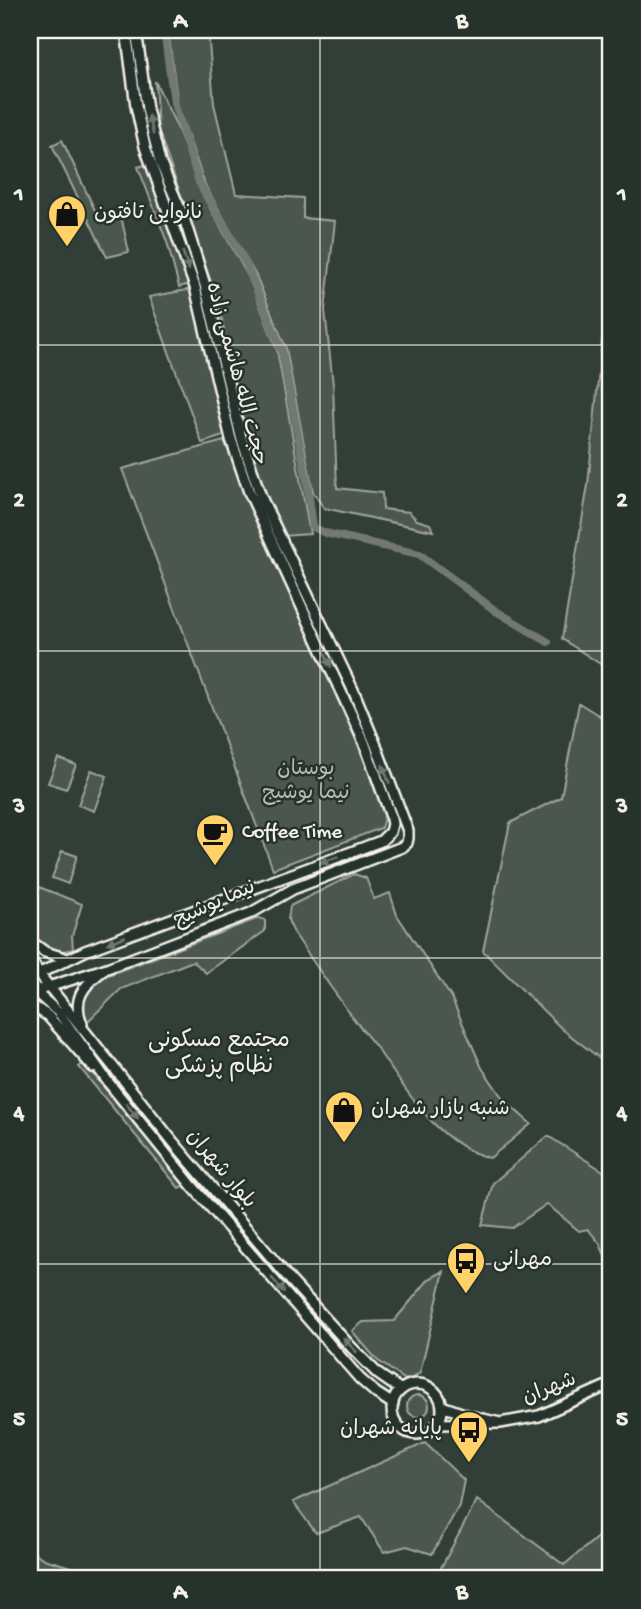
<svg xmlns="http://www.w3.org/2000/svg" width="641" height="1609" font-family="'Gochi Hand','Playpen Sans Arabic',sans-serif">
  <rect width="100%" height="100%" fill="#323e38"/>
  <filter id="ink" filterUnits="userSpaceOnUse"><feTurbulence type="fractalNoise" baseFrequency=".0143" numOctaves="2"/><feDisplacementMap in="SourceGraphic" scale="14" xChannelSelector="R" yChannelSelector="G"/><feConvolveMatrix kernelMatrix="1 2 1 2 8 2 1 2 1" color-interpolation-filters="sRGB"/></filter>
  <g filter="url(#ink)">
    <path fill="#4c564f" stroke="#a0a49c" stroke-width="2" d="M168,30h40l6,74 22,90 67,4v20l32,3 -10,89 8,75 4,103 45,5 1,16 26,3 8,8 13,4 3,7 -109,-23 -11,-16 -27,-144 -30,-72 -51,-91 -27,-78z
      M155,81l23,48 22,61 49,88 28,72 33,184 -28,2 -38,-103 -25,-128 -61,-175z
      M62,140l38,81 21,-5 8,36 -22,5 -55,-112z
      M148,164l42,120 -11,3 -12,-45 -29,-75z
      M192,289l34,146 -24,8 -53,-146z
      M602,340l9,2v329l-49,-32 26,-154z
      M224,441l133,301 28,72 -4,14 -108,41 -151,-400z
      M579,703l32,20v344l-49,-38 -79,-78 27,-128 51,-26z
      M58,758l18,7 -10,24 -18,-6z
      M91,770l16,6 -13,35 -16,-6z
      M62,851l15,5 -9,28 -16,-6z
      M354,874l12,4 8,21 16,-6 7,22 54,82 31,71 22,32 27,24 -41,34c-53,-13 -85,-70 -114,-111 -11,-14 -23,-28 -33,-43 -17,-23 -33,-47 -49,-71l-6,-13 2,-14z
      M39,887l43,17 -10,32 1,13c-18,6 -30,-1 -43,-12l1,-46z
      M259,918l6,2v11l-59,42 -13,-12 -72,28 -35,34c-3,-5 -6,-12 -6,-18 1,-12 13,-23 23,-28z
      M84,1063l101,122 -6,3 -100,-121z
      M548,1136l63,40v93l-11,-25 -12,-15 -9,2 -32,-27 -35,24 -30,-3 11,-42z
      M444,1271l-24,102 -13,8 -30,-21 -25,-29 11,-9 31,-1 35,-42z
      M407 1406a11 11 0 1 1 22 0a11 11 0 1 1-22 0Z
      M425,1443l39,37 -5,26 -27,48 -25,-8 -23,6 -23,-35 -45,16 -23,-31z
      M477,1500l87,65 47,-39v53h-176z
      M30,1550l14,9 67,20h-76l-5,-2z"/>
    <g fill="none" stroke-linecap="round" stroke-linejoin="round">
      <path stroke="#727972" stroke-width="8" d="M164,30l10,73 25,79 47,82 36,88 25,130 6,45 12,6 94,21 77,57 52,31"/>
      <defs>
        <path id="secondary" d="M126,30l10,76 9,41 50,140 36,152 18,53 115,250 26,72 2,10 -2,8
          M136,30l11,79 13,53 24,56 21,67 36,152 20,60 93,195 21,51 33,88v7
          M30,941l15,11 23,7
          M30,958l9,16 135,169 118,139 59,65 27,27 23,16
          M36,975l49,-24 296,-110 9,-9
          M30,980l11,17 18,16 49,69 85,105 167,192 16,14 17,11
          M30,993l77,-25 144,-55 42,-24 109,-42 5,-4 1,-5
          M30,1004l18,12 45,51
          M82,1024c-10,-25 1,-38 20,-53
          M392 1409a25 25 0 1 1 50 0a25 25 0 1 1-50 0Z
          M500,1423l39,-7 72,-32
          M437,1424l63,-1 -30,-7 -28,-10"/>
      </defs>
      <use href="#secondary" stroke="#f4f1e8" stroke-width="14"/>
      <use href="#secondary" stroke="#26332d" stroke-width="9"/>
    </g>
    <defs><path id="oneway-solid" d="M-6-.8H1V-3.2L6.5 0L1 3.2V.8H-6Z" transform="scale(1.75)"/></defs>
    <g fill="#6e766e">
      <use href="#oneway-solid" transform="translate(151 125) rotate(-104)"/>
      <use href="#oneway-solid" transform="translate(186 261) rotate(71)"/>
      <use href="#oneway-solid" transform="translate(327 658) rotate(66)"/>
      <use href="#oneway-solid" transform="translate(386 774) rotate(-110)"/>
      <use href="#oneway-solid" transform="translate(329 860) rotate(160)"/>
      <use href="#oneway-solid" transform="translate(116 940) rotate(159)"/>
      <use href="#oneway-solid" transform="translate(132 1111) rotate(51)"/>
      <use href="#oneway-solid" transform="translate(278 1285) rotate(49)"/>
      <use href="#oneway-solid" transform="translate(350 1345) rotate(-133)"/>
    </g>
  </g>
  <path fill="none" stroke="#f4f1e8" stroke-width="2" stroke-opacity="0.55" d="M320,30v1549M30,345h581M30,651h581M30,958h581M30,1264h581"/>
  <defs>
    <symbol id="shop-pin" viewBox="-11 -11 22 30"><path d="M0 17L-7.5 6A9.5 9.5 0 1 1 7.5 6Z" fill="#ffd166" stroke="#26332d"/><path d="M-5-2.5h2.3a2.7 3.5 0 0 1 5.4 0H5L5.5 6h-11ZM-1.5-2.5h3a1.5 2.3 0 0 0-3 0Z" fill="#111"/></symbol>
    <symbol id="cafe-pin" viewBox="-11 -11 22 30"><path d="M0 17L-7.5 6A9.5 9.5 0 1 1 7.5 6Z" fill="#ffd166" stroke="#26332d"/><path d="M-5.5-4.5H6V0H3Q3 3.5 0 3.5H-2.5Q-5.5 3.5-5.5 0ZM3-3.2v2h1.7v-2ZM-6 4.5H4V6H-6Z" fill="#111"/></symbol>
    <symbol id="bus-pin" viewBox="-11 -11 22 30"><path d="M0 17L-7.5 6A9.5 9.5 0 1 1 7.5 6Z" fill="#ffd166" stroke="#26332d"/><path d="M-5-6H5V4H4V6H2V4H-2V6H-4V4H-5ZM-3.5-4V0h7V-4ZM-3.5 1.2v1.5H-2V1.2ZM2 1.2v1.5H3.5V1.2Z" fill="#111"/></symbol>
  </defs>
  <g fill-rule="evenodd">
    <use href="#shop-pin" x="45" y="192" width="44" height="60"/>
    <use href="#cafe-pin" x="193" y="811" width="44" height="60"/>
    <use href="#shop-pin" x="322" y="1088" width="44" height="60"/>
    <use href="#bus-pin" x="444" y="1239" width="44" height="60"/>
    <use href="#bus-pin" x="447" y="1408" width="44" height="60"/>
  </g>
  <g text-anchor="middle" dominant-baseline="central" stroke-width="5" stroke-linejoin="round" paint-order="stroke">
    <g font-size="21" fill="#f4f1e8" stroke="#26332d" text-anchor="start">
      <text x="94" y="214">نانوایی تافتون</text>
      <text x="242" y="833">Coffee Time</text>
      <text x="371" y="1110">شنبه بازار شهران</text>
      <text x="493" y="1261">مهرانی</text>
      <text x="442" y="1430" text-anchor="end">پایانه شهران</text>
    </g>
    <g font-size="21" fill="#f4f1e8" stroke="#26332d">
      <text transform="translate(235 374) rotate(75)">حجت الله هاشمی زاده</text>
      <text transform="translate(215 905) rotate(-24)">نیما یوشیج</text>
      <text transform="translate(220 1170) rotate(50)">بلوار شهران</text>
      <text transform="translate(550 1390) rotate(-21)">شهران</text>
    </g>
    <g font-size="21" fill="#b9bbb2" stroke="#26332d">
      <text x="306" y="770">بوستان<tspan x="306" dy="24">نیما یوشیج</tspan></text>
    </g>
    <g font-size="23" fill="#f4f1e8" stroke="#26332d">
      <text x="219" y="1041">مجتمع مسکونی<tspan x="219" dy="26">نظام پزشکی</tspan></text>
    </g>
  </g>
  <rect width="641" height="1609" fill="none" stroke="#26332d" stroke-width="77"/>
  <rect x="38" y="38" width="564" height="1532" fill="none" stroke="#f4f1e8" stroke-width="2.5"/>
  <g font-size="23" text-anchor="middle" font-weight="bold" fill="#f4f1e8">
    <text x="180" y="27">A</text>
    <text x="462" y="27">B</text>
    <text x="19" y="200">1</text>
    <text x="622" y="200">1</text>
    <text x="19" y="506">2</text>
    <text x="622" y="506">2</text>
    <text x="19" y="812">3</text>
    <text x="622" y="812">3</text>
    <text x="19" y="1119">4</text>
    <text x="622" y="1119">4</text>
    <text x="19" y="1425">5</text>
    <text x="622" y="1425">5</text>
    <text x="180" y="1598">A</text>
    <text x="462" y="1598">B</text>
  </g>
</svg>
